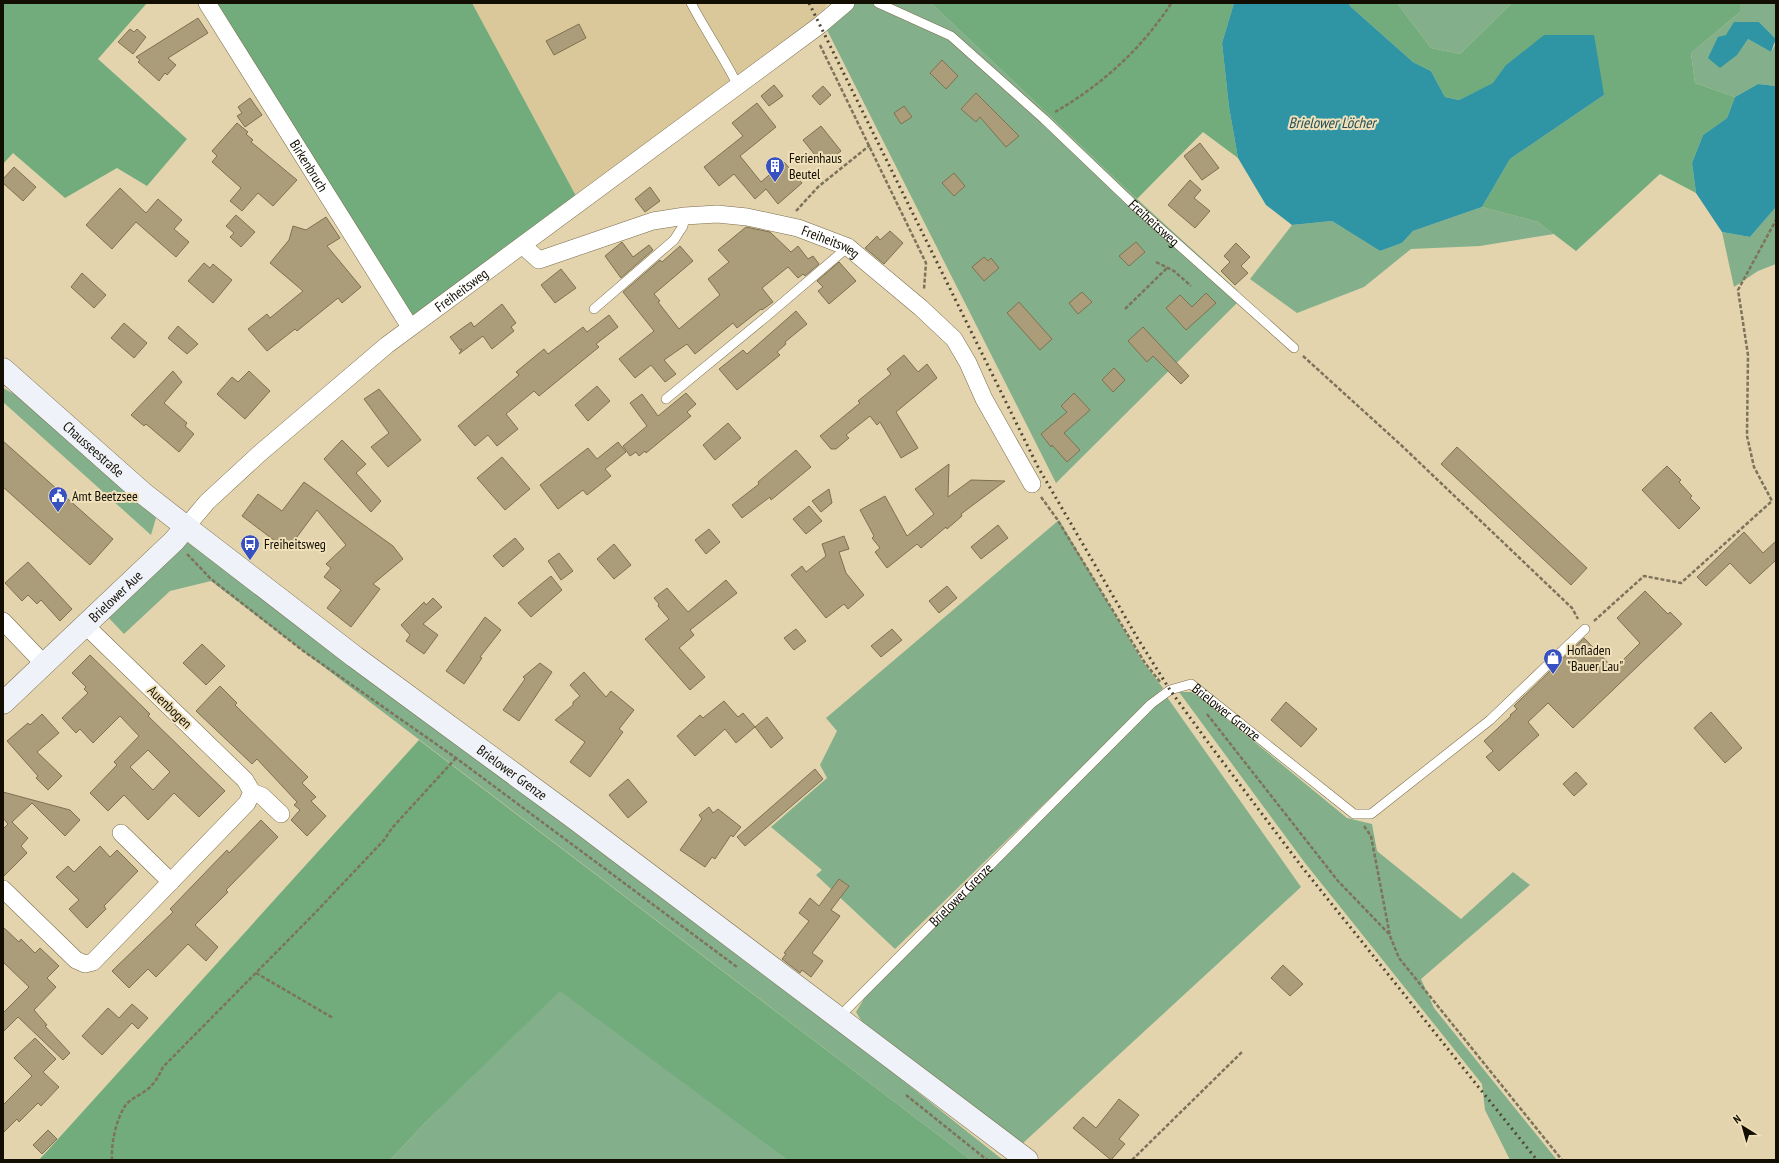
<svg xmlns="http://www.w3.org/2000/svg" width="1779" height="1163" font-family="'PT Sans Narrow',sans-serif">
  <rect width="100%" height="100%" fill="#e3d4ae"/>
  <path fill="#dac89b" d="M472,3h355l-3,9 -248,184z"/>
  <path fill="#83b08b" d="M856,3h75l206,196 101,92 -1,12 -181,180 -230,-455z
    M1397,3h115l-52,51 -29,-6z
    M1740,3h36v36l-17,-17 -22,33 11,-16 23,13 5,-9v43l-18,-2 -23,13 -40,-14 -4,-30 49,-41z
    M1482,207l56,15 16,12 -74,12 -69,3 -47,38 -67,26 -47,-34 42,-54 40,-4 48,30 22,-8 11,-12z
    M1776,207v57l-18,7 -24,16 -12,-55 28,5z
    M3,388l13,7 140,123 -5,17 -148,-133z
    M1059,520l84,142 20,26 -268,261 -79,-74 6,-5 -51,-43 56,-49 -7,-13 17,-34 -11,-13z
    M186,541l681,511 136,108h-32l-760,-579 -41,10 -46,43 -18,-19z
    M1179,692h12l10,6 146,120 25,6 5,27 84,68 52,-47 17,13 -109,94 13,29 123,152h-47l-25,-50 -3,-26 -177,-221z
    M1167,697l134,190 -279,257 -160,-122 -6,-10 9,-15 287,-289z
    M560,990l227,170h-397l34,-36z"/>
  <path fill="#72ac7d" d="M3,3h144l-49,56 89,80 -40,47 -30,-18 -52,30 -52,-45 -10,11z
    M212,3h260l104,193 -165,122z
    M931,3h303l-12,40 7,64 9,51 -35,-26 -66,67z
    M1349,3h48l34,45 29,6 52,-51h228v9l-49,41 4,30 40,14 -8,21 -24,17 -11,28 4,30 -36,-19 -84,77 -38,-29 -56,-15 28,-48 94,-64 -99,-29 -11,17 -35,17 -14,-3 -14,-26 -18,-9 -63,-56z
    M419,740l552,420h-184l-227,-169 -136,133 -34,36h-351z"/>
  <path fill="#2f94a3" d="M1234,3h115l1,3 63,56 18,9 14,26 14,3 34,-17 12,-17 39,-31h50l10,60 -94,64 -28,48 -69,24 -11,12 -22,8 -48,-30 -40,4 -26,-20 -28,-47 -9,-51 -7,-64z
    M1734,22h25l17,17 -5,13 -23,-13 -11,16 -17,13 -12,-10 10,-21 8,-2z
    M1758,84l18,2v121l-26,30 -28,-5 -26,-39 -4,-30 11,-28 24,-17 8,-21z"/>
  <path fill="#ab9d79" stroke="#7f714f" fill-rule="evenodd" d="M198,18l10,15 -40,25 8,7 -9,10 -2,-2 -6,8 -21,-19 2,-2 -4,-3z
    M579,24l7,14 -32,17 -8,-14z
    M130,29l4,3 3,-3 9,8 -13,17 -15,-12z
    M942,60l16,16 -12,13 -16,-16z
    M774,85l9,11 -14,10 -8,-10z
    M823,86l8,9 -11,10 -8,-9z
    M976,93l43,43 -13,11 -26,-30 -4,5 -15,-13z
    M250,98l12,17 -17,12 -8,-11 5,-3 -4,-6z
    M757,103l19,24 -36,29 21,26 23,-20 18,21 -24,21 -12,-15 -11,10 -21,-25 -15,12 -15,-19 39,-31 -11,-13z
    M904,106l8,11 -11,7 -7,-11z
    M237,123l11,9 -2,2 7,6 -2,2 46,38 -24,26 -15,-13 -16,18 -12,-10 11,-13 -29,-26 5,-6 -5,-5z
    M821,126l20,25 -18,14 -20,-25z
    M1200,143l19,25 -17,12 -18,-24z
    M14,167l22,20 -13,14 -20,-18v-4z
    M954,173l11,13 -11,10 -12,-13z
    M1190,180l11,10 -7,8 16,13 -15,17 -27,-23z
    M650,187l10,14 -15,11 -10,-13z
    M120,188l26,25 12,-14 24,21 -8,9 15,13 -13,15 -40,-35 -24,27 -26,-24z
    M236,215l19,17 -14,15 -11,-10 4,-4 -8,-7z
    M326,217l14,21 -13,8 34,41 -19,16 -4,-5 -41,33 -2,-2 -28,22 -19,-22 19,-15 3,4 33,-27 -33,-28 19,-23 4,-14 13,4z
    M746,227l24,5 21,20 7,-6 10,13 5,-3 6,8 -14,12 -2,-2 -5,4 -10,-11 -26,21 11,14 -11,8 -1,-1 -24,19 -4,-5 -38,31 -8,-10 -23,16 12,14 -11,8 -14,-17 -16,13 -16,-19 35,-28 -31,-39 37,-32 2,2 18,-16 13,15 -39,33 6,7 -2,1 21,27 41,-34 -12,-16 21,-17 -11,-12z
    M890,231l13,12 -19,21 -19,-16 12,-12 3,4z
    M622,242l11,15 16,-12 4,5 -32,28 -16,-22z
    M1136,242l9,10 -16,14 -10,-10z
    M1236,243l14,14 -9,9 7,7 -13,12 -14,-14 9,-9 -6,-6z
    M984,257l4,4 3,-3 8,10 -15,13 -12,-14z
    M839,262l17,19 -27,23 -11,-13 5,-4 -6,-6z
    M204,263l6,5 3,-4 19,16 -19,23 -25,-22z
    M561,269l15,19 -21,15 -14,-18z
    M82,273l24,22 -12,13 -23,-21z
    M1082,292l10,10 -14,12 -9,-11z
    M1206,293l10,10 -30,27 -20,-22 14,-13 12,12z
    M1019,302l33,37 -12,11 -33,-37z
    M502,304l14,19 -5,4 3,4 -22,18 -9,-13 -24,18 3,-5 -2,1 -10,-13 21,-15 3,5z
    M796,311l11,13 -22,18 1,2 -9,8 3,3 -43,35 -18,-21 24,-19 4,4z
    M609,315l9,12 -22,17 3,3 -60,49 -5,-5 -28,23 12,15 -21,17 -9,-11 -13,11 -17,-20 61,-51 -3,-3 28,-23 4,5 35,-27 4,5z
    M124,323l23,20 -13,15 -23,-20z
    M178,326l20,18 -11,10 -19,-16z
    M1143,327l46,49 -8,8 -28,-28 -6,6 -19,-21z
    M904,355l14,17 9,-8 10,14 -41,34 22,36 -17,10 -21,-36 -3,3 -7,-9 -24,19 3,3 -13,11h-5l-11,-13 40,-33 -2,-2 33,-27 -4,-5z
    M1114,368l11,12 -12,12 -11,-12z
    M173,371l9,11 -18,21 23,20 -2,3 9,8 -15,18 -33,-28 -2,2 -13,-11z
    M249,371l21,20 -25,28 -28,-25 15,-17 6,5z
    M597,386l13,15 -22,20 -13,-16z
    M379,389l42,51 -33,27 -17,-20 18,-14 -25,-34z
    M686,393l10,11 -9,8 4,4 -45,37 -1,-2 -6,5 -3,-4 -6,4 -7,-10 24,-20 -17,-23 12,-9 16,22z
    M1074,393l16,17 -26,23 16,17 -13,12 -15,-17 -1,2 -10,-13 26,-22 -6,-6z
    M728,423l13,15 -26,22 -12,-15z
    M342,440l24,24 -10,9 25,28 -10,11 -47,-53z
    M3,441l110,98 -23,26 -87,-78z
    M618,442l8,10 -21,17 6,7 -24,19 -4,-5 -25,19 -18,-24 48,-37 9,11z
    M1457,447l130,121 -16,17 -130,-121z
    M796,450l15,17 -40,33 -1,-3 -28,21 -10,-13 27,-21 -1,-2z
    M502,457l28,32 -25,21 -28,-32z
    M949,464l-1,33 23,-17 34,1 -44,33 1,2 -15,13 -1,-2 -25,21 -4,-4 -30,24 -12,-16 5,-4 -8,-10 2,-2 -14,-26 25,-14 22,40 27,-22 -19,-25z
    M1667,466l14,14 -2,2 13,14 -2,2 10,10 -21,21 -37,-39z
    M304,482l89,64 10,13 -30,25 7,5 -29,38 -24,-19 14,-18 -17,-13 7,-9 -5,-4 20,-19 -29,-35 -29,39 -4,-3 -1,1 -41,-31 16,-22 24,17z
    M829,489l3,14 -11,9 -9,-11z
    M809,506l13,15 -16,13 -13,-15z
    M998,525l10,13 -27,21 -10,-12z
    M709,529l11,13 -14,12 -11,-14z
    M1744,532l19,21 13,-12v19l-26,24 -20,-21 -24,23 -9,-9z
    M844,536l5,13 -10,3 7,21 18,22 -16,14 -4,-5 -18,14 -35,-43 11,-9 4,6 20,-16 -4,-12z
    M515,538l9,11 -21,18 -10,-11z
    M614,544l17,21 -17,14 -17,-20z
    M559,553l14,18 -12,9 -13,-19z
    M28,562l44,47 -12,12 -19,-21 -4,4 -9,-9 -6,6 -17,-18z
    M551,576l11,14 -31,27 -13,-14z
    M726,580l11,13 -47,37 4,5 -15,13 26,29 -15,13 -45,-51 24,-20 -11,-13 1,-2 -5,-6 13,-10 21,24z
    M947,586l10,12 -18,15 -10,-12z
    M1645,591l23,23 2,-2 12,12 -109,104 -25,-25 -20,19 11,13 -40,36 -13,-14 7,-6 -9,-10 27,-25 -1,-1 7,-6 -3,-3 70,-68 30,31 26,-26 -23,-25z
    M433,598l9,9 -19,17 15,11 -14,19 -18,-13 4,-6 -9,-10 23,-23 2,3z
    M485,617l16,13 -21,27 2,1 -18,26 -18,-13z
    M796,629l10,12 -12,9 -10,-12z
    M892,629l10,11 -21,17 -10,-11z
    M202,644l23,22 -19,19 -23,-22z
    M90,655l60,59 -2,2 77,75 -26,26 -25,-24 -26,27 -24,-25 -16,16 -18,-18 27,-28 -3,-3 25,-26 -19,-20 -27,27 -13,-14 -4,4 -14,-15 26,-25 -4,-4 2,-2 -14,-14zM148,750l22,22 -17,18 -23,-23z
    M540,663l12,9 -33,49 -16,-11 22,-31 -2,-2z
    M584,672l22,25 5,-6 23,19 -15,19 4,3 -33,45 -20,-15 15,-20 -30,-22 18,-15v-3l7,-6 -10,-11z
    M220,686l17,17 -2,2 73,72 -6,6 14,14 -5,4 15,15 -19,20 -16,-16 9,-10 -6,-5 3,-3 -40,-43 -5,5 -56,-53z
    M724,701l14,16 5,-4 12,14 -19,16 -11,-14 -30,27 -18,-20 23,-21 3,3z
    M1286,702l31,27 -16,18 -30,-27z
    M1711,712l31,36 -17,15 -31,-35z
    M42,714l17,19 -22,19 25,24 -14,14 -12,-12 2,-2 -31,-35 21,-18 2,2z
    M767,717l16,21 -12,10 -16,-21z
    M815,769l8,10 -78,67 -8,-9z
    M1576,772l11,12 -13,12 -11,-12z
    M628,779l19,23 -19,16 -19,-23z
    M3,792l67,18 10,10 -15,16 -33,-33 -20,19 16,16 -7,8 6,7 -24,24v-48l5,-5 -5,-6z
    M709,807l4,6 5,-4 23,18 -8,10 -2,-2 -16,24 -3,-2 -7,10 -25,-17 22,-31 -3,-4z
    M261,820l17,17 -52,53 2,2 -33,33 23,22 -12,14 -18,-17 -32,33 -8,-8 -19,19 -17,-17 61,-59 -3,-3 57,-59 2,3z
    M100,846l10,11 7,-7 21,21 -34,35 2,3 -19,19 -18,-19 10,-9 -23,-23 12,-11 6,6z
    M839,879l10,7 -18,24 9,6 -28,37 11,8 -12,16 -9,-7 -2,3 -18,-14 4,-5 -2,-1 25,-32 -10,-8 11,-15 9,8z
    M3,927l16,15 2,-3 14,14 5,-5 19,18 -12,12 9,9 -22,23 13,15 -2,1 25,27 -7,7 -45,-43 -15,15v-19l26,-26 -26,-25z
    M1283,965l20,19 -13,12 -19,-18z
    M132,1004l16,14 -10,11 -6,-6 -30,32 -20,-19 26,-28 11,10z
    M35,1038l21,21 -13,13 16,15 -18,19 -3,-3 -19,19 -2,-3 -14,14v-28l29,-29 -18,-18z
    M1119,1099l20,16 -20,24 6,5 -14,16 -38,-32 10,-11 13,11z
    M48,1130l9,9 -15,15 -9,-9z"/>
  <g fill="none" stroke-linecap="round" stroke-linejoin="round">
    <defs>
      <g id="lane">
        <path d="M691,3c15,29 33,54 47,83"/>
        <path id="s1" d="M878,3l73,33 93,83 90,86 160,143"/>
        <path d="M594,309l80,-69 9,-14 2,-10"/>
        <path d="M666,399l101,-83 81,-69"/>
        <path id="s2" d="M838,1018l313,-314 19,-14 21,-6 163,130h17l119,-94 95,-91"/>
      </g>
      <g id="street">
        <path id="s3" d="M207,3l203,324"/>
        <path id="s4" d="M523,246l16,14 114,-39 32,-5 32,-2 30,3 51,11 50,19 73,61 33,31 14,24 16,36 48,85"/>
        <path id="s5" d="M186,527l21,-25 52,-48 128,-109 433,-320 26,-22"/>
        <path d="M3,621l41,43"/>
        <path d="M252,792l10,4 19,18"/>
        <path d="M121,833l50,49"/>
        <path d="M3,889l73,71 9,4 8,-2 154,-159 5,-11 -7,-12 -160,-155"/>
      </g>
      <g id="secondary">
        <path id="s6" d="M3,369l141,125 50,39 161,124 219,161 453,342"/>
        <path id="s7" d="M3,703l171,-162 12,-14"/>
      </g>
    </defs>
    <use href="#lane" stroke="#7a6c4a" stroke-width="10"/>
    <use href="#street" stroke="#7a6c4a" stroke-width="18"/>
    <use href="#secondary" stroke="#7a6c4a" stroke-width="23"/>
    <path stroke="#7d735a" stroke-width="2.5" stroke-dasharray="4 2" stroke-linecap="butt" d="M820,45l106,218 -2,26
      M1055,112c38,-22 73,-51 100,-86 5,-7 12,-15 16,-23
      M796,211l22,-24 52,-42
      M1156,262l18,9 17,15
      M1125,309l42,-41
      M1303,356l98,89 171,163 6,11
      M1041,497l16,22 88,144 16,20
      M187,554l24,25 91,71 154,108 281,209
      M1594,621l50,-45 37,7 91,-82 -18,-34 -7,-31 1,-81 -10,-65 38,-70
      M1207,714l131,167 52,54
      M1364,826l7,10 19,100 9,22 163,202
      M256,973l77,45
      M906,1095l81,65
      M112,1160c-1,-17 4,-40 13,-54 6,-9 20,-12 27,-21 5,-5 8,-12 11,-18l151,-153 70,-74 8,-12 64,-70
      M1132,1160l111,-109"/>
    <use href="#lane" stroke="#fff" stroke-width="9"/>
    <use href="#street" stroke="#fff" stroke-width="17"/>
    <use href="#secondary" stroke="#eff2f9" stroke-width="22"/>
    <path stroke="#504834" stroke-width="3" stroke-dasharray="2 4" stroke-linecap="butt" d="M809,3l229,464 100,172 32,51 40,55 92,122 235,293"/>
  </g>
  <defs>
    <symbol id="building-pin" viewBox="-11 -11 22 30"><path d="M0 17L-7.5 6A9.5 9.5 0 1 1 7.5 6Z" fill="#3750c2" stroke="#f0e1bb"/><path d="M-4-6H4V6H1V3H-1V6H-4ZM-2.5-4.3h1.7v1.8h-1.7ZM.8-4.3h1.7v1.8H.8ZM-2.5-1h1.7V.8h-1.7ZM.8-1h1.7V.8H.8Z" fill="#fff"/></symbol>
    <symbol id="civic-pin" viewBox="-11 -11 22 30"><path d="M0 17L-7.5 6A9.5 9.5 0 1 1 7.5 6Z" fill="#3750c2" stroke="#f0e1bb"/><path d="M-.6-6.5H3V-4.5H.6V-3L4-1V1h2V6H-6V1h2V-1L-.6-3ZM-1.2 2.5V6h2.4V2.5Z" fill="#fff"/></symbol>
    <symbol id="bus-pin" viewBox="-11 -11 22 30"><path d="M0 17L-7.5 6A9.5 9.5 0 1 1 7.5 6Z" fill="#3750c2" stroke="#f0e1bb"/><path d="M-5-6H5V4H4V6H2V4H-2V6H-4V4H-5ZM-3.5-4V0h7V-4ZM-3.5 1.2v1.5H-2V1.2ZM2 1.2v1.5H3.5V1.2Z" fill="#fff"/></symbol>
    <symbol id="shop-pin" viewBox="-11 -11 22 30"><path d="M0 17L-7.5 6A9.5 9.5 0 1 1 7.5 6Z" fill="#3750c2" stroke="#f0e1bb"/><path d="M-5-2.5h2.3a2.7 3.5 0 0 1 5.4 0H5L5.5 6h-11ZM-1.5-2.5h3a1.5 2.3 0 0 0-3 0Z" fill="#fff"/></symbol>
  </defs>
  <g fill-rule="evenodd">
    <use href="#building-pin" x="764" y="155" width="22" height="30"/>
    <use href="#civic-pin" x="47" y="485" width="22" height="30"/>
    <use href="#bus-pin" x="239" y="533" width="22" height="30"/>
    <use href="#shop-pin" x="1542" y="647" width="22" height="30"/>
  </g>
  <g text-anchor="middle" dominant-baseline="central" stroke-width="4" stroke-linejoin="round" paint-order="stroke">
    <g font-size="14" fill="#130e02" stroke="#f0e1bb" text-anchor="start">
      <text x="789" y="158">Ferienhaus<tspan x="789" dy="16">Beutel</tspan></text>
      <text x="72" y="496">Amt Beetzsee</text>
      <text x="264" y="544">Freiheitsweg</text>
      <text x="1567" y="650">Hofladen<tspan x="1567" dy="16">"Bauer Lau"</tspan></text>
    </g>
    <g font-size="14" fill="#130e02" stroke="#f0e1bb">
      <text stroke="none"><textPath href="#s3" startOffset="192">Birkenbruch</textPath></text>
      <text stroke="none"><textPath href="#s1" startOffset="356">Freiheitsweg</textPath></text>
      <text stroke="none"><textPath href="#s4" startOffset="324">Freiheitsweg</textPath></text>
      <text stroke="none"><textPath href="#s5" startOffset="364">Freiheitsweg</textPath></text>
      <text stroke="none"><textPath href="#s6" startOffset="121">Chausseestraße</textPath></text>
      <text stroke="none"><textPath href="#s7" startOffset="155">Brielower Aue</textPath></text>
      <text transform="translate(170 707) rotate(44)">Auenbogen</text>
      <text stroke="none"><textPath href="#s2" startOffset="534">Brielower Grenze</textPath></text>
      <text stroke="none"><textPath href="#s6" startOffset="650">Brielower Grenze</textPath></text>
      <text stroke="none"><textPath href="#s2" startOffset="174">Brielower Grenze</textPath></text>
    </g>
    <g font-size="15" font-style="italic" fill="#244f56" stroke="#f0e1bb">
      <text x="1332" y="122">Brielower Löcher</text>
    </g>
  </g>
  <rect width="1779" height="1163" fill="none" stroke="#130e02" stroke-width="8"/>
  <g transform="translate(1743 1127) rotate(323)" stroke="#f0e1bb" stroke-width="3" paint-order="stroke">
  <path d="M0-3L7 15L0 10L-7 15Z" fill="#130e02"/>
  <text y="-6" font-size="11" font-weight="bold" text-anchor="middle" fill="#130e02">N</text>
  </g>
</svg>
